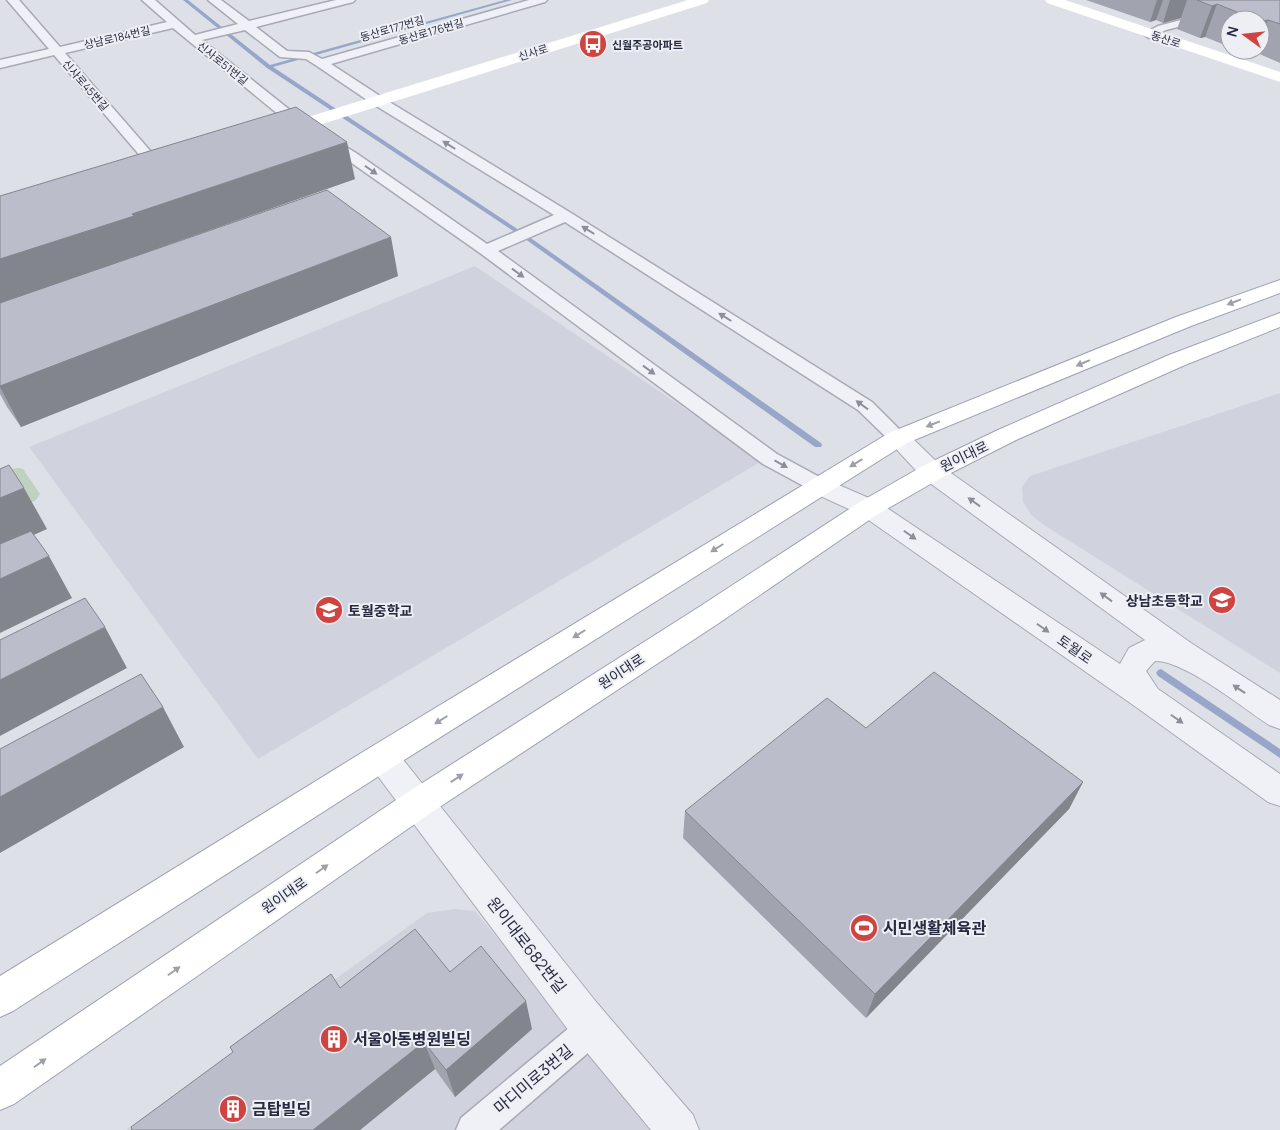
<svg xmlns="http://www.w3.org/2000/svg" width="1280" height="1130" font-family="Manrope,'Noto Sans KR',sans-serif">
  <rect width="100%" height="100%" fill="#dee0e8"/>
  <path fill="#d0d2dd" d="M475,266l287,195 -504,298 -229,-312z
    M1280,393v280l-233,-146 -16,-12 -8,-13 -1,-15 8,-11z
    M455,909l20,2 180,219h-529l301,-217z"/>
  <path fill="#c0d2bf" d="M19,468l4,1 17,25 -4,6 -8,4 -20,-35z"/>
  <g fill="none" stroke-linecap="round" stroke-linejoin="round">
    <path fill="#98a7c9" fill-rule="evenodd" d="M183,0h5l82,65 235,-65h7l-239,67 252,167 296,209 1,2 -1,2h-6l-294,-211 -254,-168z
      M1161,669l119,80v9l-122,-82 -2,-3 2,-3z"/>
    <defs>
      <path id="minor" d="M7,0h12l41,47 107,-25 -25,-22h13l40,35 43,-11 -30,-24h13l28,21 87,-21h19l-2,2 -97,25 31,24 22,1 13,7 207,-59h18l-2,2 -214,62 52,34 188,115 301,189 36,36 -3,4 -7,2 -7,-2 -33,-32 -293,-188 -67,29 279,203 48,26 3,5 -3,5 -7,2 -7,-2 -48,-26 -283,-211 -134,-94 -51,-31 -122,-100 -108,25 101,116 -2,3h-10l-100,-117 -54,13v-8l49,-11zM245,30l35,27 26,2 11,7 56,38 181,111 -67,29 -131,-91 -51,-31 -103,-82z
        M1208,13l6,3 -2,2 -46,12 -17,8 -6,-4 15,-8z
        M593,1012l11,5 5,11 -5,11 -105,91h-43l5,-12 121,-101z"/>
      <path id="tertiary" d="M898,430l9,3 34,33 250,177 89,57v29l-11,-4c-26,-17 -85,-65 -114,-64l-9,10 12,18 122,85v32l-12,-4 -132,-95 -276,-193 -51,-23 -4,-6 4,-6 9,-3 60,26 242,162 9,-16 16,-8 -222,-162 -37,-40 3,-5z
        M382,743l11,4 204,256 96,112 6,15h-48l-82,-99 -198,-264 -5,-10 5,-10z"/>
      <path id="primary" d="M1280,280v13l-89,33 -284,117 -514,324 -380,244 -13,6v-41l371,-229 518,-314 287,-116z
        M1280,313v14l-95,38 -169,75 -75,38 -63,36 -159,109 -290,191 -415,290 -14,6v-44l405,-272 294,-187 161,-105 63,-36 75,-36 171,-75z"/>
    </defs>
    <use href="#minor" stroke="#a7aab5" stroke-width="3"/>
    <use href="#tertiary" stroke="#a7aab5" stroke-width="2"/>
    <use href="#primary" stroke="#9da2b3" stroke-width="2"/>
    <use href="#minor" fill="#f0f1f6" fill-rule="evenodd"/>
    <use href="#tertiary" fill="#f0f1f6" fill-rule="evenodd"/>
    <path fill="#fff" fill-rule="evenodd" d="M688,0h21l-2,3 -423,133h-12l-2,-4 2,-4z
      M1045,0h20l215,72v10l-233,-79z"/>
    <use href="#primary" fill="#fff" fill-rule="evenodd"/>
  </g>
  <path fill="#a1a3ae" d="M1086,0h194v63l-25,-11 -7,2 -11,-4h23v-30h-30v27l-25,-10 -5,1 -23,-9 4,-11 -18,5 -7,-3 -6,2z
    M355,179l-208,73 251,24 -377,151 -14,-20 -7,-13v-198z
    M866,728l217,54 -14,27 -203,209 -183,-180 2,-27z
    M450,972l82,57 -77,68 -20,-28 -75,61h-229l209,-142z"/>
  <path fill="#83858d" d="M1157,0h6l-7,20 -6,2z
    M1170,0h17l-6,18 -18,5z
    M1217,4l-12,33 -5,1 12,-32z
    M1268,20l-8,19v-16l1,-2z
    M1250,50h6l-1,2 -7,2z
    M347,142l8,37 -208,73 1,2 -148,51v-46l132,-45z
    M391,237l7,39 -377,151 -21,-40v-1z
    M24,488l23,41 -47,21v-52z
    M49,556l23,42 -72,35v-54z
    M105,627l22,41 -127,68v-56z
    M163,707l21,40 -184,106v-56z
    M1083,782l-14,27 -203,209 9,-24z
    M526,1001l6,28 -77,68 -9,-27z
    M424,1042l11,27 -75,61h-47z"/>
  <path fill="#bbbeca" stroke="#83858d" d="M1197,0h83v24l-12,-4 -7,1 -1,-1h-3l-40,-16 -5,2z
    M296,107l51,35 -215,72 2,2 -134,43v-63z
    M327,190l64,47 -391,149v-83z
    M9,465l15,23 -24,10v-29z
    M31,531l18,25 -49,23v-35z
    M85,598l20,29 -105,53v-40z
    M934,672l149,110 -208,212 -190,-183 142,-113 39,30z
    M141,674l22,33 -163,90v-48z
    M415,929l35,43 31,-26 45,55 -80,69 -22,-28 -111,88h-182l1,-1 -1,-2 102,-75 -3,-5 101,-73 9,14z"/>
  <defs><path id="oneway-solid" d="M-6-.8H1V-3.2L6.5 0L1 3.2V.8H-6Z" transform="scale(1.25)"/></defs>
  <g fill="#8c8e9a">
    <use href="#oneway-solid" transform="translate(449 145) rotate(-148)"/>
    <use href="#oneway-solid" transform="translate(371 170) rotate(35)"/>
    <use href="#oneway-solid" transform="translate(588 230) rotate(-148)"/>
    <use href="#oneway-solid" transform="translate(518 273) rotate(36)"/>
    <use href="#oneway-solid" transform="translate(725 317) rotate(-148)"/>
    <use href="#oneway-solid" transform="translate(649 370) rotate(36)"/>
    <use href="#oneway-solid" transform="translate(862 405) rotate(-144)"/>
    <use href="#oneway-solid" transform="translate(781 464) rotate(29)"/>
    <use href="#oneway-solid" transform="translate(974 502) rotate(-144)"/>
    <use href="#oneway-solid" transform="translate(910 535) rotate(35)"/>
    <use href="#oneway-solid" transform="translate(1106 597) rotate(-144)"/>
    <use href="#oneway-solid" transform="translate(1043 628) rotate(35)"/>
    <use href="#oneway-solid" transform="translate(1239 689) rotate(-146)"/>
    <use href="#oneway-solid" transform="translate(1177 719) rotate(35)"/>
  </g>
  <g fill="#9ea0a9">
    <use href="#oneway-solid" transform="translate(1234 302) rotate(159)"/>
    <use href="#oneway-solid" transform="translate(1083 363) rotate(157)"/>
    <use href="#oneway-solid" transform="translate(933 424) rotate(159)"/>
    <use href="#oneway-solid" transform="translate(856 463) rotate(149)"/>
    <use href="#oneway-solid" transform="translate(717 548) rotate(148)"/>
    <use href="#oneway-solid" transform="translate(579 634) rotate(148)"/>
    <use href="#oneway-solid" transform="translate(441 720) rotate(148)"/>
    <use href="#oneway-solid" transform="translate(457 778) rotate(-33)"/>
    <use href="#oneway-solid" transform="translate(322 869) rotate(-35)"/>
    <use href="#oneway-solid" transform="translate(174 971) rotate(-35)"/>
    <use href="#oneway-solid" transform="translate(40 1063) rotate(-35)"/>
  </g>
  <defs>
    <symbol id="bus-disc" viewBox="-11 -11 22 22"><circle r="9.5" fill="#cf4440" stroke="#edeff5"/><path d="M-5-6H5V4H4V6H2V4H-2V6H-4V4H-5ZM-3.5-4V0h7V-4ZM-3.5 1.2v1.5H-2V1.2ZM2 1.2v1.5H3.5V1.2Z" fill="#fff"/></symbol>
    <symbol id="school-disc" viewBox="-11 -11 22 22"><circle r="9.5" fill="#cf4440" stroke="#edeff5"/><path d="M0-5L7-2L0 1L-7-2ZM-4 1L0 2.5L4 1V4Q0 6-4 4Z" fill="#fff"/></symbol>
    <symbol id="stadium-disc" viewBox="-11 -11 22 22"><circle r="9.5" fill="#cf4440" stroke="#edeff5"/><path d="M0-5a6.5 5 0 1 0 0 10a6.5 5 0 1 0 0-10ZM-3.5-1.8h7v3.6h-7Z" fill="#fff"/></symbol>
    <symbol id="building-disc" viewBox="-11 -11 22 22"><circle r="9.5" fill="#cf4440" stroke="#edeff5"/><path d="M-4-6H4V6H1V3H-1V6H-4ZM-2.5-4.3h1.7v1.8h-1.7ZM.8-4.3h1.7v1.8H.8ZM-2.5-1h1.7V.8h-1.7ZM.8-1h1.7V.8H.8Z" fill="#fff"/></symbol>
  </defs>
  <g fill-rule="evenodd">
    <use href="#bus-disc" x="577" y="28" width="32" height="32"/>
    <use href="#school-disc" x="1206" y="584" width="32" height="32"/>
    <use href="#school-disc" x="313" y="594" width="32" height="32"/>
    <use href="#stadium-disc" x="848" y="912" width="32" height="32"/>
    <use href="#building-disc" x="318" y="1023" width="32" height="32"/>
    <use href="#building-disc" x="217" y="1093" width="32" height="32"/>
  </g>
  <g text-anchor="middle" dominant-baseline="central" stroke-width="4" stroke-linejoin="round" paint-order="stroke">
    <g font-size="11" fill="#272b3f" stroke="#edeff5">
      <text transform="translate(392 28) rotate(-16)">동산로177번길</text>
      <text transform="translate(431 31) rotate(-16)">동산로176번길</text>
      <text transform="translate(117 37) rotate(-13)">상남로184번길</text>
      <text transform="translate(1166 39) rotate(18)">동산로</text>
      <text transform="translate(533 52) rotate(-17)">신사로</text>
      <text transform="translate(223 63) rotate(39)">신사로51번길</text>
      <text transform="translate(86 85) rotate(49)">신사로45번길</text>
    </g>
    <g font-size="11" font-weight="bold" fill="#272b3f" stroke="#edeff5" text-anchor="start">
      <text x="612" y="44">신월주공아파트</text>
    </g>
    <g font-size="14" fill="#272b3f" stroke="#edeff5">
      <text transform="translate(964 456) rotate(-26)">원이대로</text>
      <text transform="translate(1075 649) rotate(35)">토월로</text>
      <text transform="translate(621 671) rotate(-33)">원이대로</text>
      <text transform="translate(284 895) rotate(-35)">원이대로</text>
    </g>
    <g font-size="14" font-weight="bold" fill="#272b3f" stroke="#edeff5" text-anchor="end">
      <text x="1203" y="600">상남초등학교</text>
      <text x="348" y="610" text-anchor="start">토월중학교</text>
    </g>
    <g font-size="16" font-weight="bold" fill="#272b3f" stroke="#edeff5" text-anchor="start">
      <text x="883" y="928">시민생활체육관</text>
      <text x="353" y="1039">서울아동병원빌딩</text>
      <text x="252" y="1109">금탑빌딩</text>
    </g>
    <g font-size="16" fill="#272b3f" stroke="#edeff5">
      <text transform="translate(527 945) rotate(52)">원이대로682번길</text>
      <text transform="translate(533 1079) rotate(-40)">마디미로3번길</text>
    </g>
  </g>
  <g transform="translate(1245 35) rotate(285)"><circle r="24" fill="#edeff5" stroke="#9ea1ac"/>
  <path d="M0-4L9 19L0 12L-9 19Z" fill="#cf4440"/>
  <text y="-8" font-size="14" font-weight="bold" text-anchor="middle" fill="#272b3f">N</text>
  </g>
</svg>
